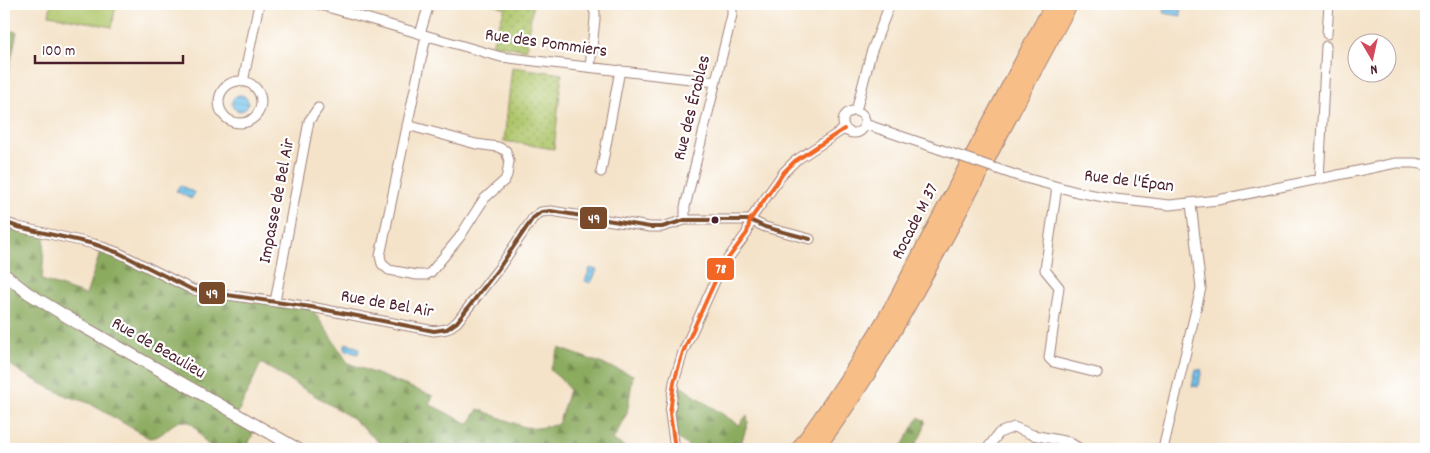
<svg xmlns="http://www.w3.org/2000/svg" width="1430" height="453" font-family="Dekko,sans-serif">
  <defs>
    <pattern id="forest-firs" width="22" height="20" patternUnits="userSpaceOnUse" patternTransform="scale(1.25)"><rect width="22" height="20" fill="#8bab5f"/><path d="M5 1l3.5 6h-7zM16 11l3.5 6h-7z" fill="#748b4f"/></pattern>
    <pattern id="park-dots" width="8" height="8" patternUnits="userSpaceOnUse" patternTransform="scale(1.25)"><rect width="8" height="8" fill="#afc66b"/><path d="M2 2h.1M6 6h.1" fill="none" stroke="#90a058" stroke-width="1.8" stroke-linecap="round"/></pattern>
    <pattern id="water-rules" width="6" height="5" patternUnits="userSpaceOnUse" patternTransform="scale(1.25)"><rect width="6" height="5" fill="#70c2ec"/><path d="M0 2.5h6" fill="none" stroke="#62a6cb"/></pattern>
  </defs>
  <rect width="100%" height="100%" fill="#fff"/>
  <filter id="ink" filterUnits="userSpaceOnUse"><feTurbulence type="fractalNoise" baseFrequency=".02" numOctaves="2"/><feDisplacementMap in="SourceGraphic" scale="10" xChannelSelector="R" yChannelSelector="G"/><feConvolveMatrix kernelMatrix="1 2 1 2 8 2 1 2 1" color-interpolation-filters="sRGB"/></filter>
  <filter id="wash" filterUnits="userSpaceOnUse"><feTurbulence type="fractalNoise" baseFrequency=".0096" numOctaves="4" result="noise"/><feDisplacementMap in="SourceGraphic" scale="20" xChannelSelector="R" yChannelSelector="G"/><feGaussianBlur stdDeviation="1.12" result="paint"/><feColorMatrix in="noise" values="0 0 0 0 0 0 0 0 0 0 0 0 0 0 0 0 0 1.4 0 .05"/><feComposite in="paint" operator="in"/></filter>
  <g filter="url(#wash)">
    <rect width="100%" height="100%" fill="#f4e3c9"/>
    <path fill="url(#forest-firs)" stroke="#6a6545" d="M4,30l13,2 -10,47h-3z
      M4,222l41,11 -3,47 44,15 16,-48 75,36 134,24 37,56 85,33 -4,8 40,20 9,-15 46,18 13,1 19,-3 3,-3 10,-32 -4,-7 -15,-13 9,-22 74,27 -6,38 -14,27 15,9h-242l-34,-31 -91,-55 -24,52 19,11 -8,19 -5,4c-10,0 -22,2 -31,-2 -13,-6 -13,-25 -28,-26 -14,-1 -20,18 -35,17l-60,-35 -22,-7 -21,-10 -24,-13 -18,-13z
      M674,382l65,43 8,-10 1,8 -9,26h-47l-20,-15z
      M919,417l6,4c0,10 -7,19 -12,28h-13z"/>
    <path fill="url(#park-dots)" stroke="#7c724b" d="M494,4h39l-7,46 -34,-6 13,-36z
      M512,67l50,7 -8,75 -50,-8z"/>
    <path fill="#afc66b" stroke="#7c724b" d="M51,4h65l-4,23 -63,-12z"/>
    <path fill="url(#water-rules)" stroke="#5d708c" d="M1165,7l16,3v6l-17,-3z
      M232 103a8 8 0 1 1 16 0a8 8 0 1 1-16 0Z
      M180,185l15,8 -4,6 -15,-8z
      M590,268l7,2 -6,13 -6,-2z
      M346,343l13,5 -1,6 -14,-4z
      M1196,369l6,1 -4,17 -6,-1z"/>
  </g>
  <g filter="url(#ink)">
    <g fill="none" stroke-linecap="round" stroke-linejoin="round">
      <defs>
        <path id="minor" d="M317,4l184,53 215,25
          M420,34l9,-30
          M1327,34l2,-30
          M590,67l5,-48v-7l-4,-8
          M219 102a21 21 0 1 1 42 0a21 21 0 1 1-42 0Z
          M243,82l16,-78
          M843 122a11 11 0 1 1 22 0a11 11 0 1 1-22 0Z
          M856,111l15,-58 19,-49
          M865,124l74,25
          M407,125l69,19 22,3 8,4 3,10 -2,14 -2,5 -21,19 -25,39 -28,34 -5,3h-9l-28,-5 -7,-6 -2,-8 46,-220
          M601,172l19,-102
          M1018,176l59,16 38,7 55,6 48,-5 178,-37h19l11,2
          M1319,179l7,-133
          M1057,187l-12,83 14,17 -10,71 4,4 44,11
          M685,220v-13l47,-192v-11
          M4,222l14,5 76,17 25,9 74,37 118,17 123,24 13,-2 10,-7 42,-54 34,-50 8,-6 10,-1 99,16h12l23,-7h65l15,7 45,12
          M275,302l34,-181 9,-13
          M675,449l-5,-36 4,-31 9,-30 38,-84 26,-35 3,-13 34,-48 11,-11 49,-32
          M987,449l12,-16 15,-6 19,8 36,7 11,7
          M1163,449l38,-161 -10,-84"/>
        <path id="tertiary" d="M4,274l24,19 54,33 216,123"/>
        <path id="trunk" d="M799,449c34,-47 66,-95 95,-145l159,-300
          M816,449c52,-69 93,-144 134,-220 40,-75 79,-151 120,-225"/>
      </defs>
      <use href="#minor" stroke="#9f817a" stroke-width="11"/>
      <use href="#tertiary" stroke="#9f817a" stroke-width="13"/>
      <use href="#trunk" stroke="#9f817a" stroke-width="17"/>
      <use href="#minor" stroke="#fff" stroke-width="9"/>
      <use href="#tertiary" stroke="#fff" stroke-width="11"/>
      <use href="#trunk" stroke="#f7be87" stroke-width="15"/>
      <defs>
        <path id="minor-bridge" d="M939,149l79,27"/>
      </defs>
      <use href="#minor-bridge" stroke="#9f817a" stroke-width="11" stroke-linecap="butt"/>
      <use href="#minor-bridge" stroke="#fff" stroke-width="9"/>
      <defs>
        <path id="bus-1" d="M4,222l14,5 76,17 25,9 74,37 118,17 123,24 13,-2 10,-7 42,-54 34,-50 8,-6 10,-1 99,16h12l23,-7h65l15,7 45,12"/>
        <path id="bus-2" d="M675,449l-5,-36 4,-31 9,-30 38,-84 26,-35 3,-13 34,-48 11,-11 49,-32"/>
      </defs>
      <use href="#bus-1" stroke="#fff" stroke-width="8"/>
      <use href="#bus-2" stroke="#fff" stroke-width="8"/>
      <use href="#bus-1" stroke="#7a4b2a" stroke-width="4"/>
      <use href="#bus-2" stroke="#f26522" stroke-width="4"/>
    </g>
  </g>
  <circle fill="#4a1f2b" stroke="#fff" stroke-width="2" cx="715" cy="220" r="4.5"/>
  <g text-anchor="middle" dominant-baseline="central" stroke-width="4.5" stroke-linejoin="round" paint-order="stroke">
    <g font-size="18" fill="#4a1f2b" stroke="#fff">
      <text transform="translate(546 44) rotate(8)">Rue des Pommiers</text>
      <text transform="translate(693 108) rotate(-76)">Rue des Érables</text>
      <text transform="translate(1129 182) rotate(7)">Rue de l'Épan</text>
      <text transform="translate(278 201) rotate(-79)">Impasse de Bel Air</text>
      <text transform="translate(916 222) rotate(-63)">Rocade M 37</text>
      <text transform="translate(387 305) rotate(10)">Rue de Bel Air</text>
      <text transform="translate(158 349) rotate(30)">Rue de Beaulieu</text>
    </g>
  </g>
  <g stroke="#fff" stroke-width="2">
    <rect x="579" y="206" width="29" height="24" rx="5" fill="#7a4b2a"/>
    <rect x="706" y="257" width="29" height="24" rx="5" fill="#f26522"/>
    <rect x="198" y="281" width="28" height="24" rx="5" fill="#7a4b2a"/>
  </g>
  <g font-size="14" text-anchor="middle" font-weight="bold" fill="#fff">
    <text x="594" y="223">49</text>
    <text x="721" y="273">78</text>
    <text x="212" y="298">49</text>
  </g>
  <rect width="1430" height="453" fill="none" stroke="#fff" stroke-width="20"/>
  <g transform="translate(1372 58) rotate(171)"><circle r="24" fill="#ffffff" stroke="#b7a5aa"/>
  <path d="M0-4L9 19L0 12L-9 19Z" fill="#d1495b"/>
  <text y="-8" font-size="14" font-weight="bold" text-anchor="middle" fill="#4a1f2b">N</text>
  </g>
  <path d="M35 55v8h148v-8" fill="none" stroke="#4a1f2b" stroke-width="2.5"/>
  <text x="42" y="55" font-size="15" fill="#4a1f2b" stroke="#ffffff" stroke-width="4" paint-order="stroke">100 m</text>
</svg>
